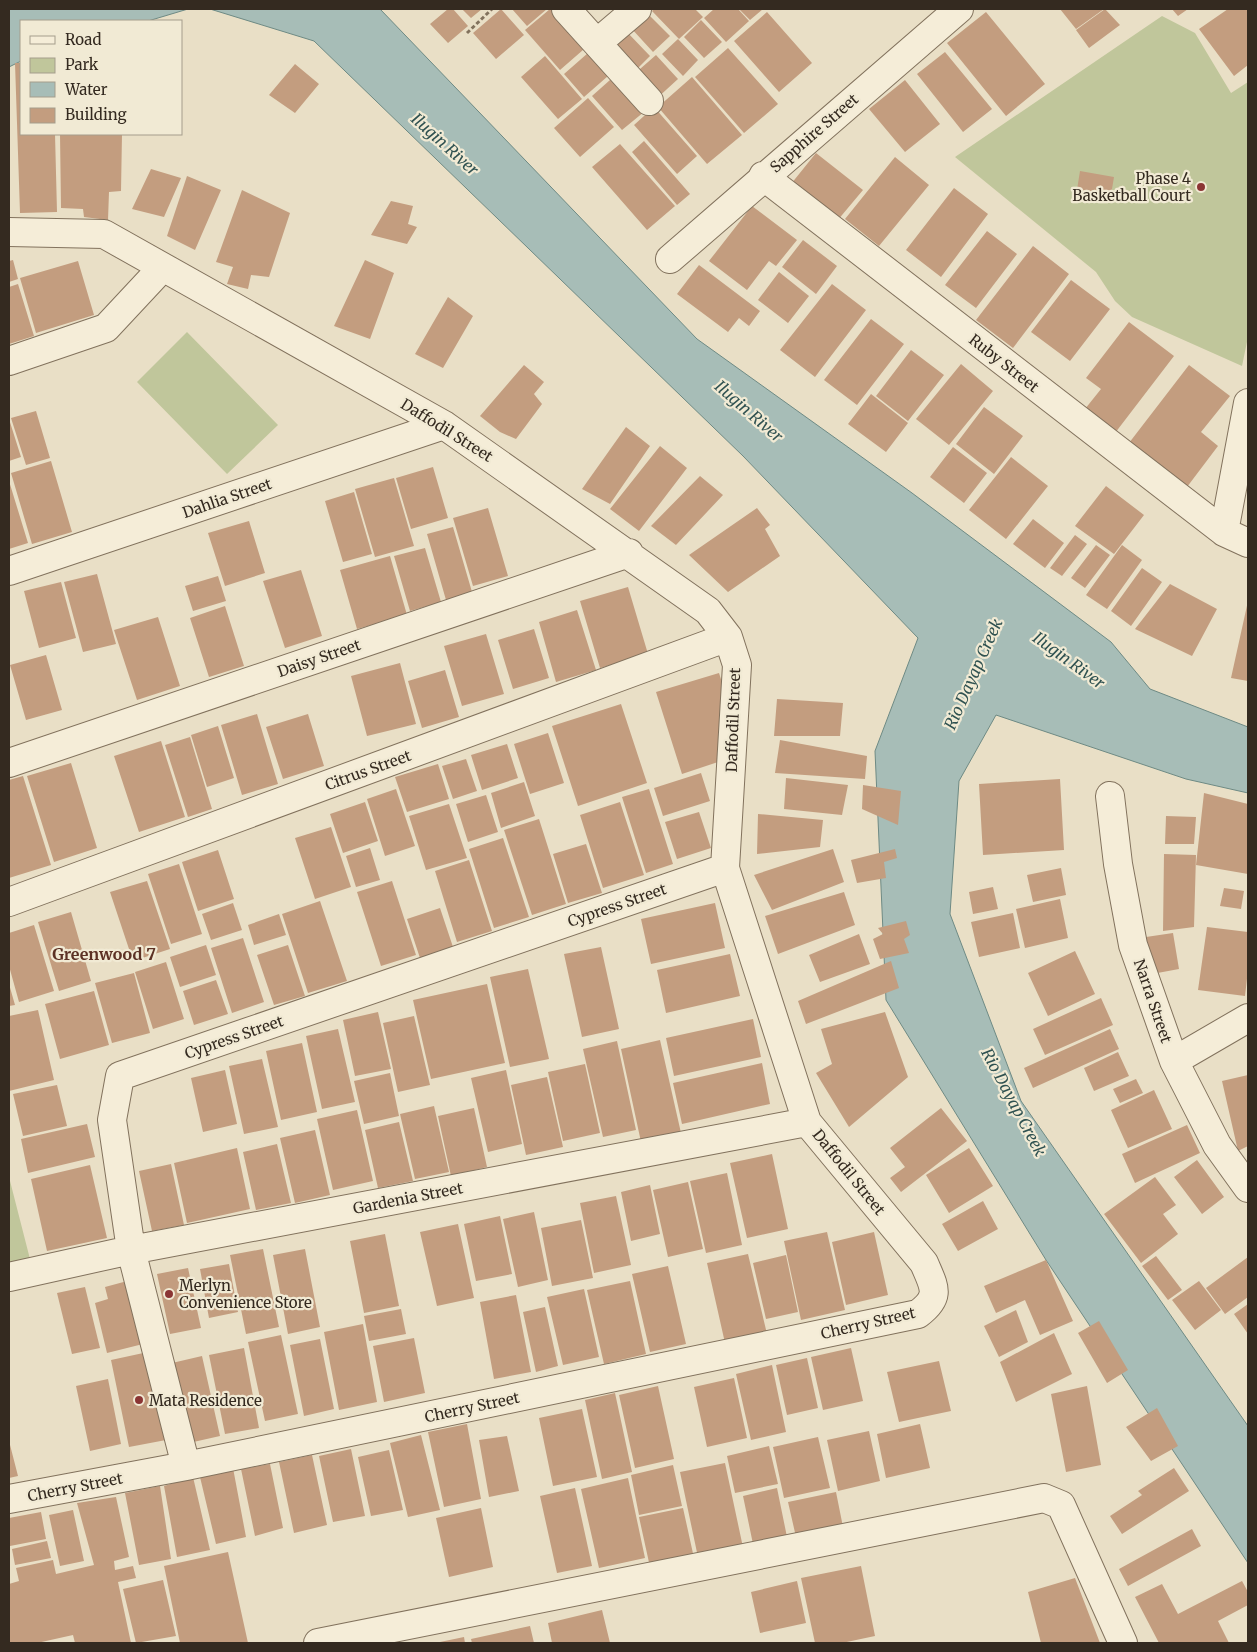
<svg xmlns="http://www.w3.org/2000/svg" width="1257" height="1652" font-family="Merriweather,serif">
  <rect width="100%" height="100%" fill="#e9dfc6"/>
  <path fill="#c0c69b" d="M1162,16l33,17 36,60 17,-11v255l-6,29 -110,-49 -17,-16 -19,-29 -141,-115z
    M187,332l91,93 -51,49 -90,-92z
    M9,1177l22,86 -22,4z"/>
  <path fill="#a7bdb7" stroke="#6e8a84" d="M9,9h179l-40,12h-127v40l-12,6z
    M210,9h170l317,330 215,154 199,149 39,47 98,38v66l-62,-14 -190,-64 -37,66 -9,133 71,187 227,325v137l-202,-303 -160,-260 -11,-249 43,-113 -175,-182 -429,-415z"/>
  <path fill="#c39d7f" d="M448,9h5l15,17 -20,17 -18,-19z
    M462,9h20l-11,9z
    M501,9l23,26 -28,24 -23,-26z
    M512,9h35l-20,17z
    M550,9h10l31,34 -31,27 -35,-40z
    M654,9h41l8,8 -24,22 -27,-28z
    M714,9h24l11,12 -23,21 -22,-24z
    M739,9h24l-13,11z
    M1060,9h44l-28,20z
    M1105,9l15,16 -31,23 -13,-18z
    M1172,9h16l-10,7z
    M1228,9h20v56l-14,11 -35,-47z
    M767,12l45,51 -33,29 -45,-51z
    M986,12l59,72 -39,32 -59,-73z
    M647,13l23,23 -17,16 -22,-24z
    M701,20l21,22 -18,16 -20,-21z
    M626,31l24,25 -19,19 -25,-25z
    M678,39l20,21 -15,16 -21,-22z
    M596,46l20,23 -32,28 -20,-23z
    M728,48l50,56 -34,29 -49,-56z
    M945,52l47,57 -29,23 -46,-58z
    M656,55l22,24 -23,21 -23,-24z
    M545,56l37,43 -24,20 -37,-42z
    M15,63h6v71h34l2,78 -37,1z
    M295,64l24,20 -24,29 -26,-18z
    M619,72l31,35 -28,23 -30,-34z
    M692,77l50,58 -35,29 -49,-57z
    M905,80l35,44 -35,28 -36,-43z
    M588,98l26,29 -34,30 -26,-29z
    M654,107l43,49 -20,18 -43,-49z
    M60,134h62l-1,57 -12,1 -1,28 -24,-3 -1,-8 -22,-1z
    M644,141l46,53 -13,11 -45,-53z
    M620,144l55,62 -28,24 -55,-63z
    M816,153l47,37 -26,31 -46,-37z
    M895,157l34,28 -50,61 -34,-27z
    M151,169l30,9 -17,39 -32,-8z
    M1080,171l34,6 -4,24 -34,-5z
    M187,176l34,14 -26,60 -28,-14z
    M954,188l34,26 -47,63 -35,-27z
    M242,190l48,23 -21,64 -18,-2 -3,14 -21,-5 6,-17 -17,-5z
    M391,201l22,5 -5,18 9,3 -10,17 -36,-9z
    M752,206l45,34 -21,26 -7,-5 -22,29 -38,-29z
    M987,231l30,23 -41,54 -31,-23z
    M803,240l34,26 -21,28 -34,-27z
    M1033,246l36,28 -56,74 -37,-28z
    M13,260l5,19 -9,3v-21z
    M365,260l29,13 -24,66 -36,-13z
    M78,261l16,54 -58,18 -16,-55z
    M699,265l61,46 -11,15 -10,-8 -11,14 -51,-38z
    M779,272l30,24 -21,27 -30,-23z
    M1071,280l39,29 -40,52 -39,-29z
    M18,284l16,52 -25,8v-57z
    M832,284l34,26 -51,67 -35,-27z
    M448,297l25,19 -30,52 -28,-14z
    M871,319l33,25 -47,61 -33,-25z
    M1129,322l45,34 -62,81 -31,-23 20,-25 -15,-11z
    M911,350l33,25 -36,46 -32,-25z
    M961,364l32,27 -44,54 -33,-26z
    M524,365l20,17 -10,12 8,10 -26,35 -16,-7 -20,-16z
    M1189,365l41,31 -29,36 17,14 -31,41 -58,-44z
    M871,394l37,29 -22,29 -38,-28z
    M984,407l39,29 -29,38 -38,-30z
    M36,411l14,47 -24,7 -15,-47z
    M9,419l12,38 -12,4z
    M626,427l24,19 -40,58 -28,-15z
    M660,446l27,22 -48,63 -29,-22z
    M953,447l34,26 -23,30 -34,-26z
    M1011,457l37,29 -42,53 -37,-29z
    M51,461l21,71 -40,12 -21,-71z
    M433,467l15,51 -37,11 -15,-51z
    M700,476l23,19 -47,50 -25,-19z
    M394,478l20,68 -39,11 -20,-68z
    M9,481l19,62 -19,6z
    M1106,486l38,29 -30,39 -39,-28z
    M354,492l18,62 -29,8 -18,-61z
    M488,508l20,68 -35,10 -20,-68z
    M757,508l13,17 -5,4 15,27 -52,36 -39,-37z
    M1033,519l31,24 -19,25 -32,-24z
    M249,521l16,52 -40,13 -17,-53z
    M453,527l19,65 -26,8 -19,-66z
    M1075,535l12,9 -25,32 -12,-8z
    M1096,545l14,10 -25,33 -14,-10z
    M1122,545l20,15 -35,49 -21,-14z
    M425,548l16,54 -31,9 -16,-55z
    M390,556l17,59 -50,14 -17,-59z
    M1142,568l20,14 -31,44 -20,-15z
    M301,570l21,66 -37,12 -22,-67z
    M97,574l19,70 -33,8 -19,-70z
    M218,576l8,25 -33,10 -8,-25z
    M61,582l15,56 -37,10 -15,-57z
    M1170,584l47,25 -25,47 -57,-27z
    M628,587l20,67 -48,14 -20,-67z
    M1248,601v80l-17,-3z
    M225,606l19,60 -35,11 -19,-59z
    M577,610l19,60 -40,12 -17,-60z
    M158,617l22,69 -43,14 -23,-70z
    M534,629l15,49 -36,11 -15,-49z
    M486,634l18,60 -42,12 -18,-60z
    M46,655l16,55 -36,10 -16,-55z
    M400,663l16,61 -49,12 -16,-60z
    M445,670l14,47 -37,11 -14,-47z
    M719,673l8,25 -9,64 -36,12 -26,-82z
    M777,699l66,4 -3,33h-66z
    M621,704l26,79 -69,23 -26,-80z
    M257,714l21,70 -36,11 -21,-70z
    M308,714l16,52 -41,13 -17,-52z
    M218,726l16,52 -27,9 -16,-52z
    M548,733l16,50 -34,11 -16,-50z
    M190,737l22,72 -24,8 -23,-72z
    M780,740l87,16 -2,23 -90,-6z
    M161,741l24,76 -46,15 -25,-76z
    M507,744l11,34 -36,12 -11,-35z
    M466,759l11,32 -24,8 -11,-33z
    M71,763l26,85 -43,14 -27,-86z
    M438,764l11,35 -42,13 -12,-35z
    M701,773l9,28 -47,15 -9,-28z
    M23,776l28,89 -42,13v-98z
    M786,778l62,7 -6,30 -58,-6z
    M1060,779l4,71 -81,5 -4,-71z
    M524,782l11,34 -34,12 -10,-35z
    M863,785l38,6 -3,34 -36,-16z
    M396,789l19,57 -30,10 -18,-57z
    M649,789l24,75 -27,9 -24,-76z
    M1204,793l44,11v70l-52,-9z
    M486,795l12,37 -30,10 -12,-38z
    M365,802l13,39 -35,12 -13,-39z
    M620,802l24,73 -41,13 -23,-73z
    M449,804l18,54 -41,12 -17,-54z
    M699,812l12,36 -34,11 -12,-37z
    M758,814l65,6 -3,27 -63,7z
    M1166,816l30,1 -2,27h-29z
    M539,819l27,85 -34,11 -28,-85z
    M331,827l20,60 -36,12 -20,-61z
    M503,838l26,79 -35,11 -25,-79z
    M586,844l16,49 -34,10 -15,-49z
    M370,848l10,32 -24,7 -10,-31z
    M833,849l11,33 -72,28 -18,-35z
    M895,849l2,9 -13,4 2,16 -29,5 -6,-23z
    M218,850l16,49 -36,12 -16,-49z
    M1164,854l32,1 -2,72 -31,4z
    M469,860l23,71 -35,11 -22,-71z
    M179,864l23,70 -31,10 -23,-70z
    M1061,868l5,27 -33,7 -6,-27z
    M147,881l23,68 -37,12 -23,-69z
    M392,881l24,74 -35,11 -24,-74z
    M993,887l5,22 -25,5 -4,-22z
    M1224,888l20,3 -3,18 -21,-3z
    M844,892l11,33 -77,29 -13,-38z
    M1060,899l8,39 -43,10 -9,-39z
    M320,901l27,80 -39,12 -26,-79z
    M233,903l9,27 -31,10 -9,-26z
    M715,903l10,45 -74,16 -10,-45z
    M440,908l13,39 -33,11 -13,-39z
    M71,912l20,69 -32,10 -21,-69z
    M1013,913l7,35 -41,9 -8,-35z
    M279,914l7,21 -32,10 -6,-20z
    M906,921l4,14 -6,4 5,14 -29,6 -7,-20 10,-5 -5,-6z
    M34,925l20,66 -35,11 -10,-36v-33z
    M1207,927l41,5v38l-3,26 -47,-6z
    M1173,933l6,36 -27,5 -6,-37z
    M859,934l11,30 -50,18 -11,-27z
    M243,938l21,64 -32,11 -21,-65z
    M206,945l10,30 -36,12 -10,-30z
    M288,945l17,51 -31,9 -17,-50z
    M601,947l18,82 -37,8 -18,-83z
    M1075,951l20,43 -47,22 -20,-43z
    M730,954l10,42 -74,17 -9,-43z
    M891,961l8,27 -93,36 -8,-23z
    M166,962l18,57 -31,10 -18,-57z
    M528,969l21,90 -39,8 -20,-90z
    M134,973l16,60 -38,10 -17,-60z
    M216,980l12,34 -34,11 -11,-34z
    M9,984l6,21 -6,1z
    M487,984l18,79 -74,16 -18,-79z
    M94,991l15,54 -49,14 -15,-55z
    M1101,998l12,27 -68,30 -12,-26z
    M38,1010l16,70 -45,11v-75z
    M378,1012l13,57 -36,7 -12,-56z
    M885,1012l23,65 -59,50 -33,-54 16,-9 -11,-35z
    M414,1016l16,69 -32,7 -15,-69z
    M753,1019l8,38 -87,19 -8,-38z
    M338,1029l17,73 -33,7 -16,-73z
    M1110,1029l9,20 -86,39 -9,-20z
    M660,1040l21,93 -40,9 -20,-93z
    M617,1041l19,89 -33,7 -20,-88z
    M302,1043l15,69 -36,8 -15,-69z
    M1118,1052l11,24 -35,15 -10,-23z
    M262,1059l16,68 -34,7 -15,-68z
    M762,1063l8,41 -88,20 -9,-41z
    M585,1064l15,69 -37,8 -15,-69z
    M225,1070l12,54 -34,8 -12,-54z
    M506,1070l16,74 -34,8 -17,-74z
    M390,1073l9,43 -35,8 -10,-43z
    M1248,1075v71l-10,5 -16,-70z
    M547,1077l16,70 -37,8 -15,-70z
    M1136,1079l7,14 -23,10 -7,-14z
    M57,1085l10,41 -44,10 -10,-42z
    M1154,1090l18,39 -44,19 -17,-38z
    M434,1106l15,66 -34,7 -15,-65z
    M474,1108l13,59 -36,9 -13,-60z
    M941,1108l26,33 -66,51 -11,-14 15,-11 -15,-19z
    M357,1110l16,71 -40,9 -16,-71z
    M399,1122l14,59 -35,7 -13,-58z
    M87,1124l8,33 -67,16 -7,-34z
    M1187,1125l13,28 -65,30 -13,-29z
    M315,1130l15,65 -35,8 -15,-65z
    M277,1144l14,59 -35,7 -13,-58z
    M237,1148l13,61 -63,14 -13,-60z
    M969,1148l24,38 -44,27 -23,-38z
    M772,1154l16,75 -41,9 -17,-75z
    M1197,1160l27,37 -22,17 -28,-37z
    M171,1164l13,61 -32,6 -13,-60z
    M90,1165l17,73 -60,13 -16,-72z
    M727,1173l15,72 -36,8 -16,-72z
    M1155,1177l21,28 -13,9 15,20 -37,29 -37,-49z
    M688,1182l15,67 -35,8 -15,-67z
    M650,1185l10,49 -29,7 -10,-49z
    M616,1196l15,69 -37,8 -14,-70z
    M983,1201l15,28 -40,22 -16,-27z
    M534,1212l14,68 -30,7 -15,-68z
    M500,1216l12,58 -36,7 -12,-57z
    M581,1220l12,58 -41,8 -11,-58z
    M458,1224l16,74 -37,8 -17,-74z
    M827,1232l18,78 -44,10 -17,-79z
    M874,1232l14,63 -42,10 -14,-63z
    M385,1234l14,72 -35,7 -14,-72z
    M263,1249l16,78 -33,7 -16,-79z
    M305,1249l15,78 -32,7 -15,-79z
    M748,1254l19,80 -42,9 -18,-80z
    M786,1255l12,57 -32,7 -13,-56z
    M1156,1256l26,34 -14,10 -26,-34z
    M1248,1257v40l-23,17 -19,-26z
    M1046,1260l27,61 -33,14 -15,-35 -29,13 -12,-27z
    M229,1264l9,48 -29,6 -9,-49z
    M668,1266l18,78 -36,8 -18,-78z
    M188,1268l13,60 -31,6 -13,-60z
    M131,1280l16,63 -40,10 -12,-50 13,-4 -3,-12z
    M630,1281l16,73 -42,10 -17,-74z
    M1199,1281l22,29 -26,20 -23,-30z
    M85,1287l15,61 -28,6 -15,-61z
    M584,1289l15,68 -36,8 -16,-68z
    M516,1295l15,77 -37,7 -14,-77z
    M1248,1304v30l-14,-20z
    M545,1307l13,59 -22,6 -13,-60z
    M401,1309l5,25 -37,7 -5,-25z
    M1016,1310l12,32 -29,15 -15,-31z
    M1099,1321l29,49 -21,13 -29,-50z
    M363,1324l14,78 -38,8 -15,-78z
    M1054,1333l18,41 -56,28 -16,-40z
    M281,1335l17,79 -33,7 -17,-79z
    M414,1338l11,55 -41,9 -11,-56z
    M320,1339l14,70 -30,7 -14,-71z
    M244,1348l15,80 -34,6 -16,-79z
    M851,1348l12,53 -40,9 -12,-53z
    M148,1352l18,88 -37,7 -18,-87z
    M202,1356l18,80 -31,7 -17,-80z
    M807,1358l11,50 -31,7 -11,-50z
    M939,1361l12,50 -52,11 -12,-50z
    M772,1365l14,67 -35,8 -15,-66z
    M734,1378l13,60 -40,9 -13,-60z
    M108,1379l13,65 -31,7 -14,-65z
    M658,1386l16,73 -39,9 -16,-73z
    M1087,1386l14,79 -35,7 -15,-78z
    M615,1393l17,79 -30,7 -17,-79z
    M1157,1408l21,38 -27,15 -25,-34z
    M582,1409l15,68 -44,9 -14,-68z
    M467,1424l14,75 -37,8 -16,-75z
    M920,1424l10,44 -44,10 -9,-44z
    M869,1431l11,50 -42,10 -11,-51z
    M421,1435l19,75 -32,7 -18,-74z
    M507,1436l12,55 -30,6 -10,-57z
    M818,1437l12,51 -46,10 -11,-51z
    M9,1441l9,35 -9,2z
    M769,1446l9,38 -43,9 -8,-37z
    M351,1449l14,67 -32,6 -14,-66z
    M389,1450l14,60 -32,6 -13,-59z
    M312,1455l15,70 -33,8 -15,-71z
    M725,1463l19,89 -45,10 -19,-90z
    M270,1464l13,64 -28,8 -14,-67z
    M673,1465l9,41 -43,9 -8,-40z
    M233,1468l13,69 -30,7 -16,-67z
    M1174,1468l15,23 -67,43 -12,-18 32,-21 -4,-4z
    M193,1477l17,73 -33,7 -13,-71z
    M628,1478l17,80 -46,10 -18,-79z
    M160,1486l11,73 -32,6 -14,-72z
    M575,1488l17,78 -35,7 -17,-77z
    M777,1488l10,49 -34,7 -10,-48z
    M836,1492l7,35 -47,10 -8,-35z
    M116,1497l13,60 -15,4 1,9 18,-4 3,12 -18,4 13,61h-56l-2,-8 -36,8h-28v-59l10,-3 -3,-13 37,-8 3,14 38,-9 -17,-62z
    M481,1508l12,59 -44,10 -13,-59z
    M683,1508l11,50 -44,9 -11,-50z
    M73,1510l11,51 -24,5 -11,-51z
    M41,1512l5,27 -36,7 -1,-28z
    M1192,1529l9,17 -73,40 -9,-17z
    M47,1541l4,17 -36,7 -3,-16z
    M228,1552l20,91h-68l-16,-77z
    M861,1566l14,70 -33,7h-27l-14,-65z
    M1075,1578l25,65h-59l-13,-51z
    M163,1580l13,56 -40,7 -13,-54z
    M797,1581l9,42 -46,10 -9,-41z
    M1242,1581l6,11v13l-30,16 11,22h-70l-24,-46 27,-13 16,30z
    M602,1610l8,33h-58l-4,-20z
    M530,1626l4,17h-62l-1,-4z
    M464,1637l1,6h-25v-1z"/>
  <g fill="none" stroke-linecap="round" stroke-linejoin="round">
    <defs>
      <path id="street" d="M566,9l83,92
        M597,43l40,-34
        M763,176l461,356 24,11
        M9,232l95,2 340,191 264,186 20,26 9,28 -12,203 82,254 117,141c10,24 18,33 -6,51l-732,152 -177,33
        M670,259l289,-250
        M9,361l97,-33 56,-60
        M1224,532l24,-129
        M9,571l435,-146
        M9,763l620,-210
        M1110,796l8,68 15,81 41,116 43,84 31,43
        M9,902l719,-265
        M1174,1061l74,-43
        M9,1277l122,-27 676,-128
        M186,1466l-55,-216 -19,-130 8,-44 605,-208
        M318,1643l726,-145 17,7 62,138"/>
    </defs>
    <use href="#street" stroke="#82725d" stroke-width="30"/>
    <path stroke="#82725d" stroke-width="3" stroke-dasharray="4 2.5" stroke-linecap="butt" d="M467,33l25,-24"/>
    <use href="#street" stroke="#f5edd8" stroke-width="28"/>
  </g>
  <g fill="#8b3534" stroke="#f1ead4" stroke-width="2">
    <circle cx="1201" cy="187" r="5"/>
    <circle cx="169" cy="1294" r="5"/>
    <circle cx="139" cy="1400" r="5"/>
  </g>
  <g text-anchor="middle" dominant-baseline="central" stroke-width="4.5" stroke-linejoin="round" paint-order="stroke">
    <g font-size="15" fill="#342a20" stroke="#f1ead4">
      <text transform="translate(814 133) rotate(-41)">Sapphire Street</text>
      <text transform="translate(1004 363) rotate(38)">Ruby Street</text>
      <text transform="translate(447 430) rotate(32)">Daffodil Street</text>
      <text transform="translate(227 498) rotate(-19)">Dahlia Street</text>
      <text transform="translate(319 658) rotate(-19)">Daisy Street</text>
      <text transform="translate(733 720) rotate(-88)">Daffodil Street</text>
      <text transform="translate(368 770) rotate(-20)">Citrus Street</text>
      <text transform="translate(617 905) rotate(-19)">Cypress Street</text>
      <text transform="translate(1153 1001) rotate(71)">Narra Street</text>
      <text transform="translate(234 1037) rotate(-19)">Cypress Street</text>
      <text transform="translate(849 1172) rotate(51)">Daffodil Street</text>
      <text transform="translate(408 1198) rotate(-11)">Gardenia Street</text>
      <text transform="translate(868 1323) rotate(-13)">Cherry Street</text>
      <text transform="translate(472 1407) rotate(-12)">Cherry Street</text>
      <text transform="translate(75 1487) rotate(-11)">Cherry Street</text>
    </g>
    <g font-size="15" fill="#342a20" stroke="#f1ead4" text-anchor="start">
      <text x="1191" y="178" text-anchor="end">Phase 4<tspan x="1191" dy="17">Basketball Court</tspan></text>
      <text x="179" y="1285">Merlyn<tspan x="179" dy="17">Convenience Store</tspan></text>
      <text x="149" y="1400">Mata Residence</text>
    </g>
    <g font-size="16" font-style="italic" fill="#305251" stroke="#f1ead4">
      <text transform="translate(445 144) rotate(42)">Ilugin River</text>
      <text transform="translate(749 411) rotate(41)">Ilugin River</text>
      <text transform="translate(1069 660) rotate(36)">Ilugin River</text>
      <text transform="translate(973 674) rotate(-66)">Rio Dayap Creek</text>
      <text transform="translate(1014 1102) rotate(62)">Rio Dayap Creek</text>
    </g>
    <g font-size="16" font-weight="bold" fill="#5c3124" stroke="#f1ead4">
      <text x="104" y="954">Greenwood 7</text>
    </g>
  </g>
  <rect width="1257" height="1652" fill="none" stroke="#342a20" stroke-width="20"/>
  <rect x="20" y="20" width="162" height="115" fill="#f1ead4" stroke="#a59d8c"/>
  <rect x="30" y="36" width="25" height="8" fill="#f5edd8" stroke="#a59d8c"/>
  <text x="65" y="45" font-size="15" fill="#342a20">Road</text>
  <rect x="30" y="58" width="25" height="15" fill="#c0c69b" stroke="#a59d8c"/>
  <text x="65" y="70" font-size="15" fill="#342a20">Park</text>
  <rect x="30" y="82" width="25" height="15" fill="#a7bdb7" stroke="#a59d8c"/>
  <text x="65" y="95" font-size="15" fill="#342a20">Water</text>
  <rect x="30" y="108" width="25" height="15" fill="#c39d7f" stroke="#a59d8c"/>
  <text x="65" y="120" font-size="15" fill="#342a20">Building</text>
</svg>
